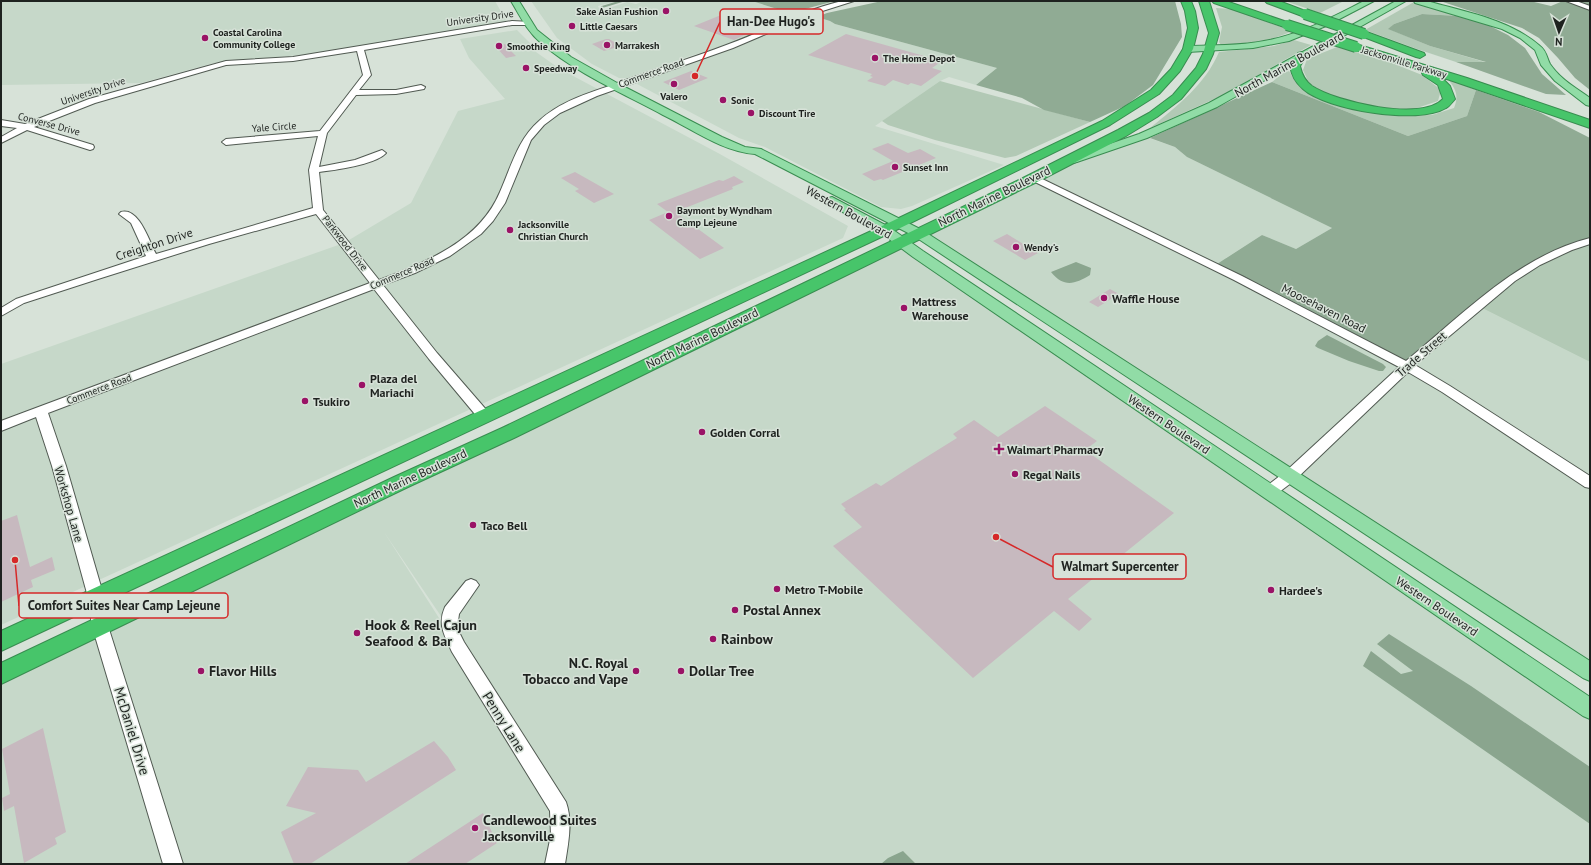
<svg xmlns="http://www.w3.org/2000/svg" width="1591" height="865" font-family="'PT Sans',sans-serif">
  <rect width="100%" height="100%" fill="#d7e2d8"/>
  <path fill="#c6d8c9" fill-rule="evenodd" d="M1,1h494l12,21 -197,32 -96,9 -73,20 -140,2z
    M531,1h87l-20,5 2,5 27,-9 9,2 8,-3h108l38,12 -12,10 -11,6 -38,15 -45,14 -57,20h-8l-27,-14 -35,-26z
    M811,15l19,6 5,3 162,44 -21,17 -27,-8 -9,4 -65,45 129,39 -92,41 -11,3 -20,-2 -116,-60 -26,-9 -102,-54 1,-3 102,-35z
    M517,30l13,13 6,9 24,17 158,84 130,73 -5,12 -842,387v-261l343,-121 67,-40 47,-92 47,-12 -36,-41 -9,-19z
    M1143,136l32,11 12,10 145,71 -36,21 -34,-14 -36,23 252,48 112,56v310l-672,-439 116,-55z
    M901,242l689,467v155h-1589v-190zM384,532l65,96 6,15z"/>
  <path fill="#b2c9b5" d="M1285,1h59l-24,12z
    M1414,2l45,14 -37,-2 -28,10 -5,5 41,17 58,17 -32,-1 -39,-13 -52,-19z
    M1216,8l15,1 61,22c-22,11 -46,12 -71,14l-2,-3 3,-15z
    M1294,40l17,5 -88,50 -73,33c27,-22 55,-43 69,-76l55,-6z
    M1337,47l45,12 40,16 19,15 -3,11 -24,8h-34l-28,-6 -24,-8 -19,-12 -6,-13 4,-11z
    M1288,69l6,11 8,9 35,16 54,11 41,-1 22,-7c5,-13 2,-18 -6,-29l28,11 -9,26 -59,20 -136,-54z
    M940,81l150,41 -74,34 -11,2 -70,-18 -47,-15 -6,-4z
    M1590,241v121l-112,-56 33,-27z"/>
  <path fill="#90ab94" d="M752,1h83l-45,12z
    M882,1h293l6,23 1,13 -29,48 -28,21 -35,16 -46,-12 -22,-12 -46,-13 21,-17 -162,-44 -5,-3 -13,-4 10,-4z
    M1440,1h90l21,5 12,-5h27v89l-15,-12 -17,-20 -19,-20 -17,-10z
    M1422,14l37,2 25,7 24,12 17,13 17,26 24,21 -20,-1 -90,-32h30l-56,-16 -42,-17 6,-5z
    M1272,82l136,54 59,-20 9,-26 63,22 51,26v103l-54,21 -129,104 -193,-100 48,-31 34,14 36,-21 -145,-71 -12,-10 -25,-9z"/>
  <path fill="#8aa58e" d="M1076,262l15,6 -1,7c-15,9 -26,13 -39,-3z
    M1327,335l56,29 3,3 -3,4h-4l-30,-10 -31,-13 -3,-2 3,-5z
    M1389,634l82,52 119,81v57l-227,-158 8,-15 30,23 12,-3 -36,-27z
    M903,851l13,13h-35l7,-6z"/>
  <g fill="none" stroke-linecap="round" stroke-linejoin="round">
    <path stroke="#8aa58e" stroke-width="2" d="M602,7l20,-6"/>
  </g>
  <path fill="#c7b9bf" d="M726,13l39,12 -31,15 -40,-14z
    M846,34l96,27 -10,7 10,3 -21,15 -10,-3 -3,2 -15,-5 -8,6 -18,-5 6,-4 -3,-1 2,-2 -64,-19z
    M606,39h3l12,7 -17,5 -12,-7z
    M505,44l4,5 7,7 -10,2 -11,-12z
    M691,71l17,7 -29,12 -16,-8z
    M888,143l20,10 12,-4 16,9 -53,22 -2,-1 -7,2 -12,-7 31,-13 -21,-12z
    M575,172l39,22 -20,9 -19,-12 4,-2 -18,-11z
    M734,176l10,6 -12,5 1,2 -58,23 49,36 -24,11 -51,-39 19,-8 -11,-8 62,-24 4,1z
    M1007,234l31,19 -13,7 -32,-19z
    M1110,289l9,5 -21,13 -9,-5z
    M1045,406l52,35 -12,9 89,63 -106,86 24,20 -13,12 -25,-20 -81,67 -140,-132 29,-19 -18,-17 2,-1 -5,-5 35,-21 5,3 31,-20 45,-28 -4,-4 21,-14 24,17z
    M17,515l13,52 22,-10 3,13 -24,10 2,7 -32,15v-81z
    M43,728l23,104 -11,6 2,6 -33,19 -10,-57 -10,5 -2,-13 8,-4 -8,-45z
    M434,741l14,16 8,13 -146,94h-16l-13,-32 35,-19 -30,-7 22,-39 50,3 8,12z
    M483,813l14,30 -32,21h-60z"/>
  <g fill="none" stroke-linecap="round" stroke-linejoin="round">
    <defs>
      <path id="minor" d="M842,1h12l-41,13 -80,34 -136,48 -37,17 -16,12 -13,15 -26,63 -12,18 -12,13 -31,22 -35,17 -32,12 54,68 52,60 1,3 -1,3 -5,1 -5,-1 -50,-60 -55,-70 -326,124 18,53 38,131 4,29 75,238h-20l-71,-238 -4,-29 -36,-131 -16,-49 -35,14v-10l369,-138 -54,-69 -107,30 -111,35 -74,24 -23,13v-8l15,-9 130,-43 -15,-33 -12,-9 2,-2c18,-5 28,29 35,42l157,-46 -4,-38 9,-34 -92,9 -4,-3 4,-3 94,-8 43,-56 -6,-24 -64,10 -67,4 -131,38 -61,24 59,18 1,2 -1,2 -3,1 -63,-20 -26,13v-6l16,-9 -16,-2v-6l24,4 64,-25 137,-38 67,-4 219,-36 19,1 1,1 -3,2h-17l-148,25 7,25 -12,15h37l25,-5 4,2 -1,2 -28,5 -40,1 -29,38 -8,34 36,-7 27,-10 4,3c-11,12 -51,17 -67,19l4,38 56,70c47,-18 100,-38 121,-88 11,-25 18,-53 39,-71 20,-19 47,-27 73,-36 38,-14 78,-26 117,-41 38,-14 74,-34 113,-43z
        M1566,1h10l14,5v4z
        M1034,175l208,101 164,85c56,-46 112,-105 184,-123v6l-18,6 -32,15 -25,16 -100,84 35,21 140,90v12l-5,-1 -143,-95 -34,-20 -113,108 -21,16 -5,1 -5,-1 -2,-4 2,-4 21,-16 114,-105 -165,-87 -203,-100 -2,-2z
        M471,579l5,2 3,4 -20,29 -2,14 7,14 102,160c7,20 2,42 -1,62h-20l6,-29 -1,-24 -98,-159c-7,-16 -15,-27 -7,-45l21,-26z"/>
      <path id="major" d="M511,1h8l18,29 34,27 48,27 103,53 23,10 16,2 161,81 668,431v20l-7,-3 -669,-442 -159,-82c-32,-2 -63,-25 -92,-39 -39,-21 -89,-43 -122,-72 -14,-12 -21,-27 -30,-42z
        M1364,1h10l-48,25 -37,15 -36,7 -65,4 -5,-3 5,-3c25,-1 51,0 76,-5 36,-6 68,-24 100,-40z
        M1396,1h10l-189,106 -70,31 -70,24 -4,1 -6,-3 2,-2 70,-24 70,-31z
        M1414,1h13c38,11 82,18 113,45 6,4 7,12 10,18 10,15 26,24 40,34v8l-4,-1 -31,-24 -14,-16 -6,-15 -15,-12 -18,-9 -87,-26z
        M832,197l57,30 34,24 667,446v22l-7,-3 -670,-459 -32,-24 -53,-29 -2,-3 2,-3z"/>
      <path id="highway" d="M1181,1h10l4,10 3,17 -5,21 -13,22 -21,23 -49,31 -220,108 -889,418v-20l879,-404 222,-106 49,-31 20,-21 12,-20 5,-21 -3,-17z
        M1199,1h10l10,32 -6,21 -7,15 -25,30 -24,18 -31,19 -87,45 -525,257 -106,49 -407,197v-21l393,-186 108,-49 527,-253 89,-45 31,-17 24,-18 23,-27 7,-14 6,-21z
        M1212,1h14l64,22 2,2 -5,3 -3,-1 -70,-24z
        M1265,1h14l29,11 2,2 -2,2h-6l-35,-13z
        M1364,31l60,22 1,2 -5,3 -4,-1 -55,-21 -2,-2 2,-2z
        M1356,44l111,34 123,42v8l-149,-51 9,9 5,13c-3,3 -5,7 -9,9 -27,17 -120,2 -143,-19 -8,-7 -11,-13 -13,-23l8,-13 4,-1 5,3 -7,11c2,9 5,15 12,20 24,16 110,36 131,13l-5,-14 -15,-10 -1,-2 1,-2 -71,-22 -1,-2 1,-2z"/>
    </defs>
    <use href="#minor" stroke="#515a52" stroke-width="2"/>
    <use href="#major" stroke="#398c50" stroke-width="2"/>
    <use href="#highway" stroke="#398c50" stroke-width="2"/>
    <use href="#minor" fill="#fff" fill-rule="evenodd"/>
    <use href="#major" fill="#91dca6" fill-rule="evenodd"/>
    <use href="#highway" fill="#47c56a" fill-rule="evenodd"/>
    <defs>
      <path id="highway-bridge" d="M1305,14l59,20
        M1287,25l69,22"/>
    </defs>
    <use href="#highway-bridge" stroke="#398c50" stroke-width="12" stroke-linecap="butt"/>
    <use href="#highway-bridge" stroke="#47c56a" stroke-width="10"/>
  </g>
  <g fill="#9a1366" stroke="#d7e2d8" stroke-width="1.5">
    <circle cx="666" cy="11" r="4"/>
    <circle cx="572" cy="26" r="4"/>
    <circle cx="205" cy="38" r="4"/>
    <circle cx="607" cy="45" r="4"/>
    <circle cx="499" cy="46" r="4"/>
    <circle cx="875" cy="58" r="4"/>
    <circle cx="526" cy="68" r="4"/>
    <circle cx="674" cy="84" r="4"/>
    <circle cx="723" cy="100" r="4"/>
    <circle cx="751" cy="113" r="4"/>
    <circle cx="895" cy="167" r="4"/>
    <circle cx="669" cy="216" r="4"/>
    <circle cx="510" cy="230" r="4"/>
    <circle cx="1016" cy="247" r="4"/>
    <circle cx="1104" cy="298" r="4"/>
    <circle cx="904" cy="308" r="4"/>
    <circle cx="362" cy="385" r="4"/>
    <circle cx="305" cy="401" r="4"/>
    <circle cx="702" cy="432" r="4"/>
    <path d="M997 443h4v4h4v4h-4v4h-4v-4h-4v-4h4z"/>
    <circle cx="1015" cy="474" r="4"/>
    <circle cx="473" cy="525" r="4"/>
    <circle cx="777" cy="589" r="4"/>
    <circle cx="1271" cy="590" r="4"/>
    <circle cx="735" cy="610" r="4"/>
    <circle cx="357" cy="633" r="4"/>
    <circle cx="713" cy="639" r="4"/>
    <circle cx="201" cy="671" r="4"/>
    <circle cx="636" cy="671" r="4"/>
    <circle cx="681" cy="671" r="4"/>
    <circle cx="475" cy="828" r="4"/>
  </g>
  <g text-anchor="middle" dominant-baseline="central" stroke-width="3" stroke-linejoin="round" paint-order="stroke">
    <g font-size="10" font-weight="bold" fill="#1e221f" stroke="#d7e2d8" text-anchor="start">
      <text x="658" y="11" text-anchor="end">Sake Asian Fushion</text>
      <text x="580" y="26">Little Caesars</text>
      <text x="213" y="32">Coastal Carolina<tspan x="213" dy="12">Community College</tspan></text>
      <text x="615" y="45">Marrakesh</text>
      <text x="507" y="46">Smoothie King</text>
      <text x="883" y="58">The Home Depot</text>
      <text x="534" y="68">Speedway</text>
      <text x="674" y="96" text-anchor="middle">Valero</text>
      <text x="731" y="100">Sonic</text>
      <text x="759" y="113">Discount Tire</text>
      <text x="903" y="167">Sunset Inn</text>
      <text x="677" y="210">Baymont by Wyndham<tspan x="677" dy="12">Camp Lejeune</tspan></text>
      <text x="518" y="224">Jacksonville<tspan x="518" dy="12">Christian Church</tspan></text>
      <text x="1024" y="247">Wendy's</text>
    </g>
    <g font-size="10" fill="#1e221f" stroke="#d7e2d8">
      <text transform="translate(480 18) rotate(-8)">University Drive</text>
      <text transform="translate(1404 62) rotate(17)">Jacksonville Parkway</text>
      <text transform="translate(651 73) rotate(-20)">Commerce Road</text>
      <text transform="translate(93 91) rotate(-19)">University Drive</text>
      <text transform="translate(49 124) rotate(15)">Converse Drive</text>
      <text transform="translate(274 127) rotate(-4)">Yale Circle</text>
      <text transform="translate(345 243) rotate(52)">Parkwood Drive</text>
      <text transform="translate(402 273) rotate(-23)">Commerce Road</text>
      <text transform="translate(99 389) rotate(-21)">Commerce Road</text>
    </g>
    <g font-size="12" fill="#1e221f" stroke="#d7e2d8">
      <text transform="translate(1289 64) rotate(-29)">North Marine Boulevard</text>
      <text transform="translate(994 196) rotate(-26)">North Marine Boulevard</text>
      <text transform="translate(849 212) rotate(29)">Western Boulevard</text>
      <text transform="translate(154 244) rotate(-18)">Creighton Drive</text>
      <text transform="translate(1324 308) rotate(27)">Moosehaven Road</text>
      <text transform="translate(702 338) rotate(-26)">North Marine Boulevard</text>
      <text transform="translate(1421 354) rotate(-41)">Trade Street</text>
      <text transform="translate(1169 424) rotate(34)">Western Boulevard</text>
      <text transform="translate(410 478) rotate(-25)">North Marine Boulevard</text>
      <text transform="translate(69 504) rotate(74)">Workshop Lane</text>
      <text transform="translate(1437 606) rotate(34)">Western Boulevard</text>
    </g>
    <g font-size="12" font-weight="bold" fill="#1e221f" stroke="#d7e2d8" text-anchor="start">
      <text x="1112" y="298">Waffle House</text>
      <text x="912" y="301">Mattress<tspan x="912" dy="14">Warehouse</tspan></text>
      <text x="370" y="378">Plaza del<tspan x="370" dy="14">Mariachi</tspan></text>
      <text x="313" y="401">Tsukiro</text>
      <text x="710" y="432">Golden Corral</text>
      <text x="1007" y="449">Walmart Pharmacy</text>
      <text x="1023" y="474">Regal Nails</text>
      <text x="481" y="525">Taco Bell</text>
      <text x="785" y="589">Metro T-Mobile</text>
      <text x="1279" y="590">Hardee's</text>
    </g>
    <g font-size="14" font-weight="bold" fill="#1e221f" stroke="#d7e2d8" text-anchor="start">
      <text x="743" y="610">Postal Annex</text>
      <text x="365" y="625">Hook &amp; Reel Cajun<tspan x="365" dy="16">Seafood &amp; Bar</tspan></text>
      <text x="721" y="639">Rainbow</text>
      <text x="628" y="663" text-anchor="end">N.C. Royal<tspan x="628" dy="16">Tobacco and Vape</tspan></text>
      <text x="209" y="671">Flavor Hills</text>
      <text x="689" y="671">Dollar Tree</text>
      <text x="483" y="820">Candlewood Suites<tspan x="483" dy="16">Jacksonville</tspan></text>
    </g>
    <g font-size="14" fill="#1e221f" stroke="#d7e2d8">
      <text transform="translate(504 722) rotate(58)">Penny Lane</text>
      <text transform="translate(132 731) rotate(73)">McDaniel Drive</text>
    </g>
  </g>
  <path fill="none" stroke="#d62828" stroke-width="1.5" d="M695 76L720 22M996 537L1053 567M15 560L19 606"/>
  <g fill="#d62828" stroke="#d7e2d8" stroke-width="1.5">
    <circle cx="695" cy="76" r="4"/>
    <circle cx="996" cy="537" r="4"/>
    <circle cx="15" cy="560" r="4"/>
  </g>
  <g fill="#d7e2d8" stroke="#d62828" stroke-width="1.5">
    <rect x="720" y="9" width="103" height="25" rx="4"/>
    <rect x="1053" y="554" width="133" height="25" rx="4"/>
    <rect x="19" y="593" width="209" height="25" rx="4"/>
  </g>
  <g font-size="13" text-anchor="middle" font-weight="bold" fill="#1e221f">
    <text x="771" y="26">Han-Dee Hugo's</text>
    <text x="1120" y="571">Walmart Supercenter</text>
    <text x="124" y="610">Comfort Suites Near Camp Lejeune</text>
  </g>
  <rect width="1591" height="865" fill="none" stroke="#1e221f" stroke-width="4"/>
  <g transform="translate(1559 32) rotate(182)" stroke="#d7e2d8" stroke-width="3" paint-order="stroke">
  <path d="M0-3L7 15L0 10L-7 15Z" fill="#1e221f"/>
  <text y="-6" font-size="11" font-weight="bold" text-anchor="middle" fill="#1e221f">N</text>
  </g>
</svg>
